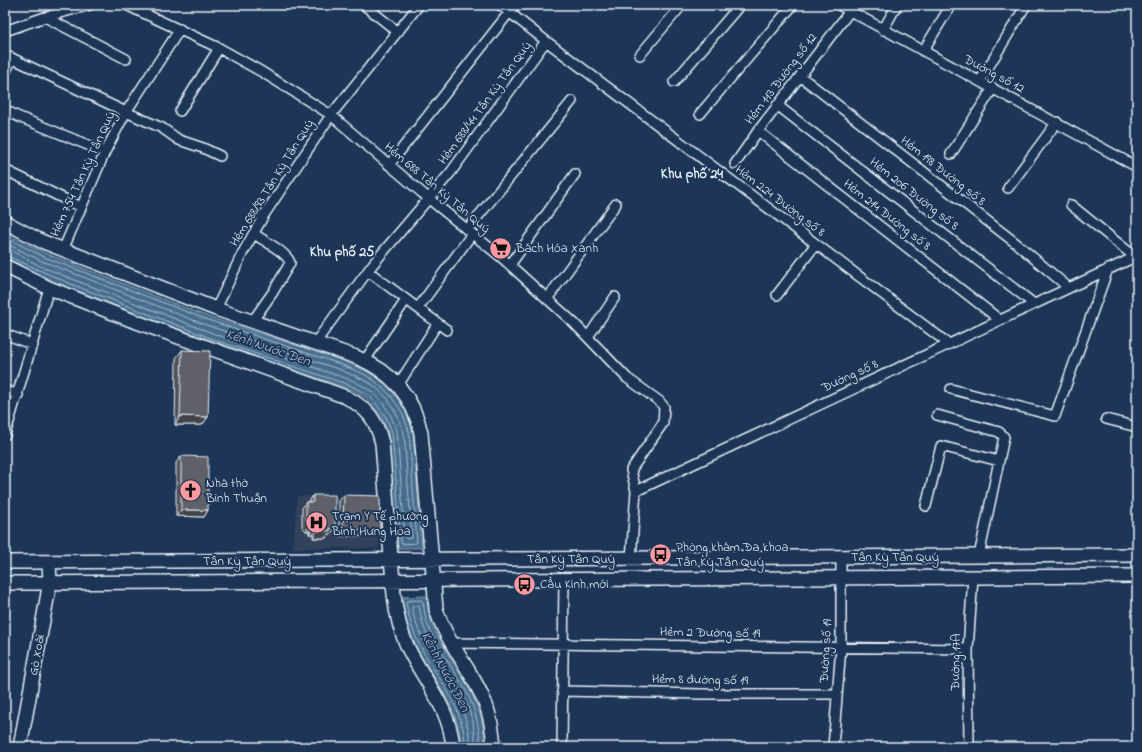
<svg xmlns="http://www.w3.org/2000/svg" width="1142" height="752" font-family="'Indie Flower',sans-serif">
  <defs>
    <pattern id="water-ripples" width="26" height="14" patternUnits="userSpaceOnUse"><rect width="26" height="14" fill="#456c8d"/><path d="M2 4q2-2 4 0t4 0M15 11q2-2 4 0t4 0" fill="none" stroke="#60819e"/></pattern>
  </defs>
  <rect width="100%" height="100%" fill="#1d3557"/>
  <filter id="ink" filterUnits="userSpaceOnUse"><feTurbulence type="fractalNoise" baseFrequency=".025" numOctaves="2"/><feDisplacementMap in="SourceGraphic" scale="8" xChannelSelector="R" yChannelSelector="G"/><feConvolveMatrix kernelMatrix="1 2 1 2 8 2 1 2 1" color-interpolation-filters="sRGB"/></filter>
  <g filter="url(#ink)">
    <path fill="#30425c" d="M297,496l80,3 2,49h-86z"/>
    <path fill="url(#water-ripples)" stroke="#86a1b8" d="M5,233l40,20 164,64 132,43 25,11 12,7 15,14 13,19 7,20 9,117h-25l-9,-115 -5,-14 -11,-15 -6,-6 -15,-9 -134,-44 -163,-63 -49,-24z
      M426,596c2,9 3,19 6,28 9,24 27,44 38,67 10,17 14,36 15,56h-24c-1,-39 -28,-68 -45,-100 -9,-16 -12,-33 -15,-50z"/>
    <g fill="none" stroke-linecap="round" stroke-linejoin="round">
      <path stroke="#a7bccd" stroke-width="1" d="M5,237l39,20 164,63 132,44 24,10 11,7 15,14 12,17 7,19 8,112 -14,1 -2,-1 -9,-111 -6,-15 -11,-15 -7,-7 -16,-9 -134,-45 -147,-57 -66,-29
        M5,243l37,18 164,64 132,44 24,10 11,6 14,13 10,17 7,18 8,105 -5,1 -2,-2 -8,-106 -7,-17 -11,-16 -8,-7 -17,-10 -134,-45 -148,-57 -32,-13 -30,-16h-5
        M465,747c0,-40 -29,-70 -46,-103 -7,-14 -10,-27 -13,-41l1,-2 14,-1 2,2c1,7 2,14 4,21 8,25 29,47 40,70 9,17 12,35 14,54
        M470,747c0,-53 -49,-89 -58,-139l1,-2h6l4,19 5,12 34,57 6,13 5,15 3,25"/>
      <defs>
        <path id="street" d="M90,5l-45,12 81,42
          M126,5l93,43 43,24 69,43 97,83 73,59 73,66 53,55 32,23 5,6 -1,16 -32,47 5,21
          M364,5l34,27
          M500,5l46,36 403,303
          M839,5l298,162
          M883,30l14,-25
          M5,31l40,-14
          M923,51l28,-46
          M5,55l121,57 36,16 17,12 24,8 17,8
          M640,55l42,-50
          M5,73l7,-15
          M800,76l217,168 52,44
          M980,81l46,-76
          M674,82l66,-77
          M777,105l257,199
          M5,110l14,7 86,35
          M180,111l39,-63
          M700,114l93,-109
          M758,131l242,189
          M951,154l42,-66
          M735,164l23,-33 92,-120
          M389,165l126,-160
          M5,170l76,37
          M1008,188l49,-66
          M1071,205l64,52
          M467,230l105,-129
          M63,250l42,-98 21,-40 54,-83
          M510,265l65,-91
          M368,271l79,59
          M777,295l39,-51
          M547,299l69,-95
          M418,308l54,-74
          M216,309l26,-55 22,-39 67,-100 88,-110
          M252,322l21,-30 17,-29c-2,-10 -27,-23 -36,-29
          M5,334l28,11
          M588,337l27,-40
          M315,343l58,-79 78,-92 95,-131
          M365,360l41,-60
          M398,385l40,-62
          M951,389l104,27 53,-147
          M5,390l13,5
          M937,415l62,17 5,5 -25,119
          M1106,419l31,8
          M5,435l44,-147
          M926,506l15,-60 58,15
          M631,559l5,-68 501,-235
          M451,643l517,6
          M562,691l139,3h136
          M562,747l2,-168
          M833,747l8,-100v-90
          M969,747l-1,-98 5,-72"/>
        <path id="secondary" d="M5,222l36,19 175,68 140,48c35,14 57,38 65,76l15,176c11,36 39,64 51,99 4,12 6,26 7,39
          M5,266l44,22 82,32 215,77c22,12 30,22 36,46l12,152c2,18 6,36 14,53 16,33 42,60 45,99
          M5,562l1132,-7
          M5,583l1132,-7
          M20,747l30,-165 -1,-20"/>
      </defs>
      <use href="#street" stroke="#e8f1f8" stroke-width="12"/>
      <use href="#secondary" stroke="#e8f1f8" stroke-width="16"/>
      <use href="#street" stroke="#1d3557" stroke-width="9"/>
      <use href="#secondary" stroke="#1d3557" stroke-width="13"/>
    </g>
    <path fill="#515359" stroke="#e8f1f8" d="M182,350l26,67 -6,8h-27l1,-67z
      M181,456l27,54 -4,7 -28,-1v-53z
      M313,495l18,39h-3l-2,4h-13v-4h-4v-3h-3l-4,-4v-19l4,-6h3z
      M344,495l36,35 -5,6h-36v-35z"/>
    <path fill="#424349" stroke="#e8f1f8" d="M180,416l28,1 -6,8h-27z
      M181,510h27l-4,7 -28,-1z
      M311,524l3,1 -5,6h-3z
      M313,527l4,1 -4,6h-4z
      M330,528h5l-4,6h-3l-2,4h-13l4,-7z
      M343,530h37l-5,6h-36z"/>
    <path fill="#5e6068" stroke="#e8f1f8" d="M182,350l28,1 -2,66 -28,-1z
      M181,456l27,1v53h-27z
      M313,495h22v33h-5v3h-13v-3l-4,-1 1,-2 -3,-1 -5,-3v-19h7z
      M344,495l36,1v34h-37z"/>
  </g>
  <defs>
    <symbol id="supermarket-disc" viewBox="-11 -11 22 22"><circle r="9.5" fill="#ff9aa2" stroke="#1d3557"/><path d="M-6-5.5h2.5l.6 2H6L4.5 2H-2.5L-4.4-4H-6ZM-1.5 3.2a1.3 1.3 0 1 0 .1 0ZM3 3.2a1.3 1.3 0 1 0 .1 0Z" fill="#111"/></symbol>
    <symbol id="church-disc" viewBox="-11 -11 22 22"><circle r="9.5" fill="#ff9aa2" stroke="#1d3557"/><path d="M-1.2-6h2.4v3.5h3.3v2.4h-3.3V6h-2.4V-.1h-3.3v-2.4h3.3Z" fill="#111"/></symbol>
    <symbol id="hospital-disc" viewBox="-11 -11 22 22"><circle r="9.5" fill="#ff9aa2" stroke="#1d3557"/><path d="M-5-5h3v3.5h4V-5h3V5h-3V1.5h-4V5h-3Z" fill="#111"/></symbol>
    <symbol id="bus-disc" viewBox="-11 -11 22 22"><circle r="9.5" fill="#ff9aa2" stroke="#1d3557"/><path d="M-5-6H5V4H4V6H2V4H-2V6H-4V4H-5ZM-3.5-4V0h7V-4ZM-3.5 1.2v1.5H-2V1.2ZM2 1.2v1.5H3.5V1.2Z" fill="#111"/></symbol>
  </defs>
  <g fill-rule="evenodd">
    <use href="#supermarket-disc" x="488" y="236" width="25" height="25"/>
    <use href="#church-disc" x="178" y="478" width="25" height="25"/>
    <use href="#hospital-disc" x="304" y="510" width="25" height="25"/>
    <use href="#bus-disc" x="648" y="542" width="25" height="25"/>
    <use href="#bus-disc" x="512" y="572" width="25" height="25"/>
  </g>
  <g text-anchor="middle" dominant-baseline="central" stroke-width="4" stroke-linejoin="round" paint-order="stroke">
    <g font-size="13" fill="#e8f1f8" stroke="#1d3557">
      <text transform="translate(994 74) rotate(28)">Đường số 12</text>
      <text transform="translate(781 79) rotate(-53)">Hẻm 113 Đường số 12</text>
      <text transform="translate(485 103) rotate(-54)">Hẻm 688/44 Tân Kỳ Tân Quý</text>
      <text transform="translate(943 171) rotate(38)">Hẻm 198 Đường số 8</text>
      <text transform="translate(83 174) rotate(-65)">Hẻm 754 Tân Kỳ Tân Quý</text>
      <text transform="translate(272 183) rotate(-58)">Hẻm 688/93 Tân Kỳ Tân Quý</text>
      <text transform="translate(437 188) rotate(40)">Hẻm 688 Tân Kỳ Tân Quý</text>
      <text transform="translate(914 194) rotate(38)">Hẻm 206 Đường số 8</text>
      <text transform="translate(780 201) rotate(37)">Hẻm 224 Đường số 8</text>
      <text transform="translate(887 215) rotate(38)">Hẻm 214 Đường số 8</text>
      <text transform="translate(850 376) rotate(-25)">Đường số 8</text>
      <text x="895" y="557">Tân Kỳ Tân Quý</text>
      <text x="571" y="559">Tân Kỳ Tân Quý</text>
      <text x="247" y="561">Tân Kỳ Tân Quý</text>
      <text transform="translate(710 633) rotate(1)">Hẻm 2 Đường số 19</text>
      <text transform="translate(826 651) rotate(-87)">Đường số 19</text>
      <text transform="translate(37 655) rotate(-80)">Gò Xoài</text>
      <text transform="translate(956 662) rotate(-89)">Đường 17A</text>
      <text transform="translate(700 680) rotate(1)">Hẻm 8 đường số 19</text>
    </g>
    <g font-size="13" fill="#e8f1f8" stroke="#1d3557" text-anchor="start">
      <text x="516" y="248">Bách Hóa Xanh</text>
      <text x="206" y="483">Nhà thờ<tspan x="206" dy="15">Bình Thuận</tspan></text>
      <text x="332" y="516">Trạm Y Tế phường<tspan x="332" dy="15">Bình Hưng Hòa</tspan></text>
      <text x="676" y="547">Phòng khám Đa khoa<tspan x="676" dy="15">Tân Kỳ Tân Quý</tspan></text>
      <text x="540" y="584">Cầu Kinh mới</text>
    </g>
    <g font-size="14" font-weight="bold" fill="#e8f1f8" stroke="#1d3557">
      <text x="692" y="174">Khu phố 24</text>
      <text x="342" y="252">Khu phố 25</text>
    </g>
    <g font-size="14" font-style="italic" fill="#afc2d3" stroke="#1d3557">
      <text transform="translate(268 348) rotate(19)">Kênh Nước Đen</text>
      <text transform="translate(445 672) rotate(62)">Kênh Nước Đen</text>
    </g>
  </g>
  <rect width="1142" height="752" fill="none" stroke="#1d3557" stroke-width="20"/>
  <rect x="10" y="10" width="1122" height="732" fill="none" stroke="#e8f1f8" stroke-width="1.5" filter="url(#ink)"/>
</svg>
